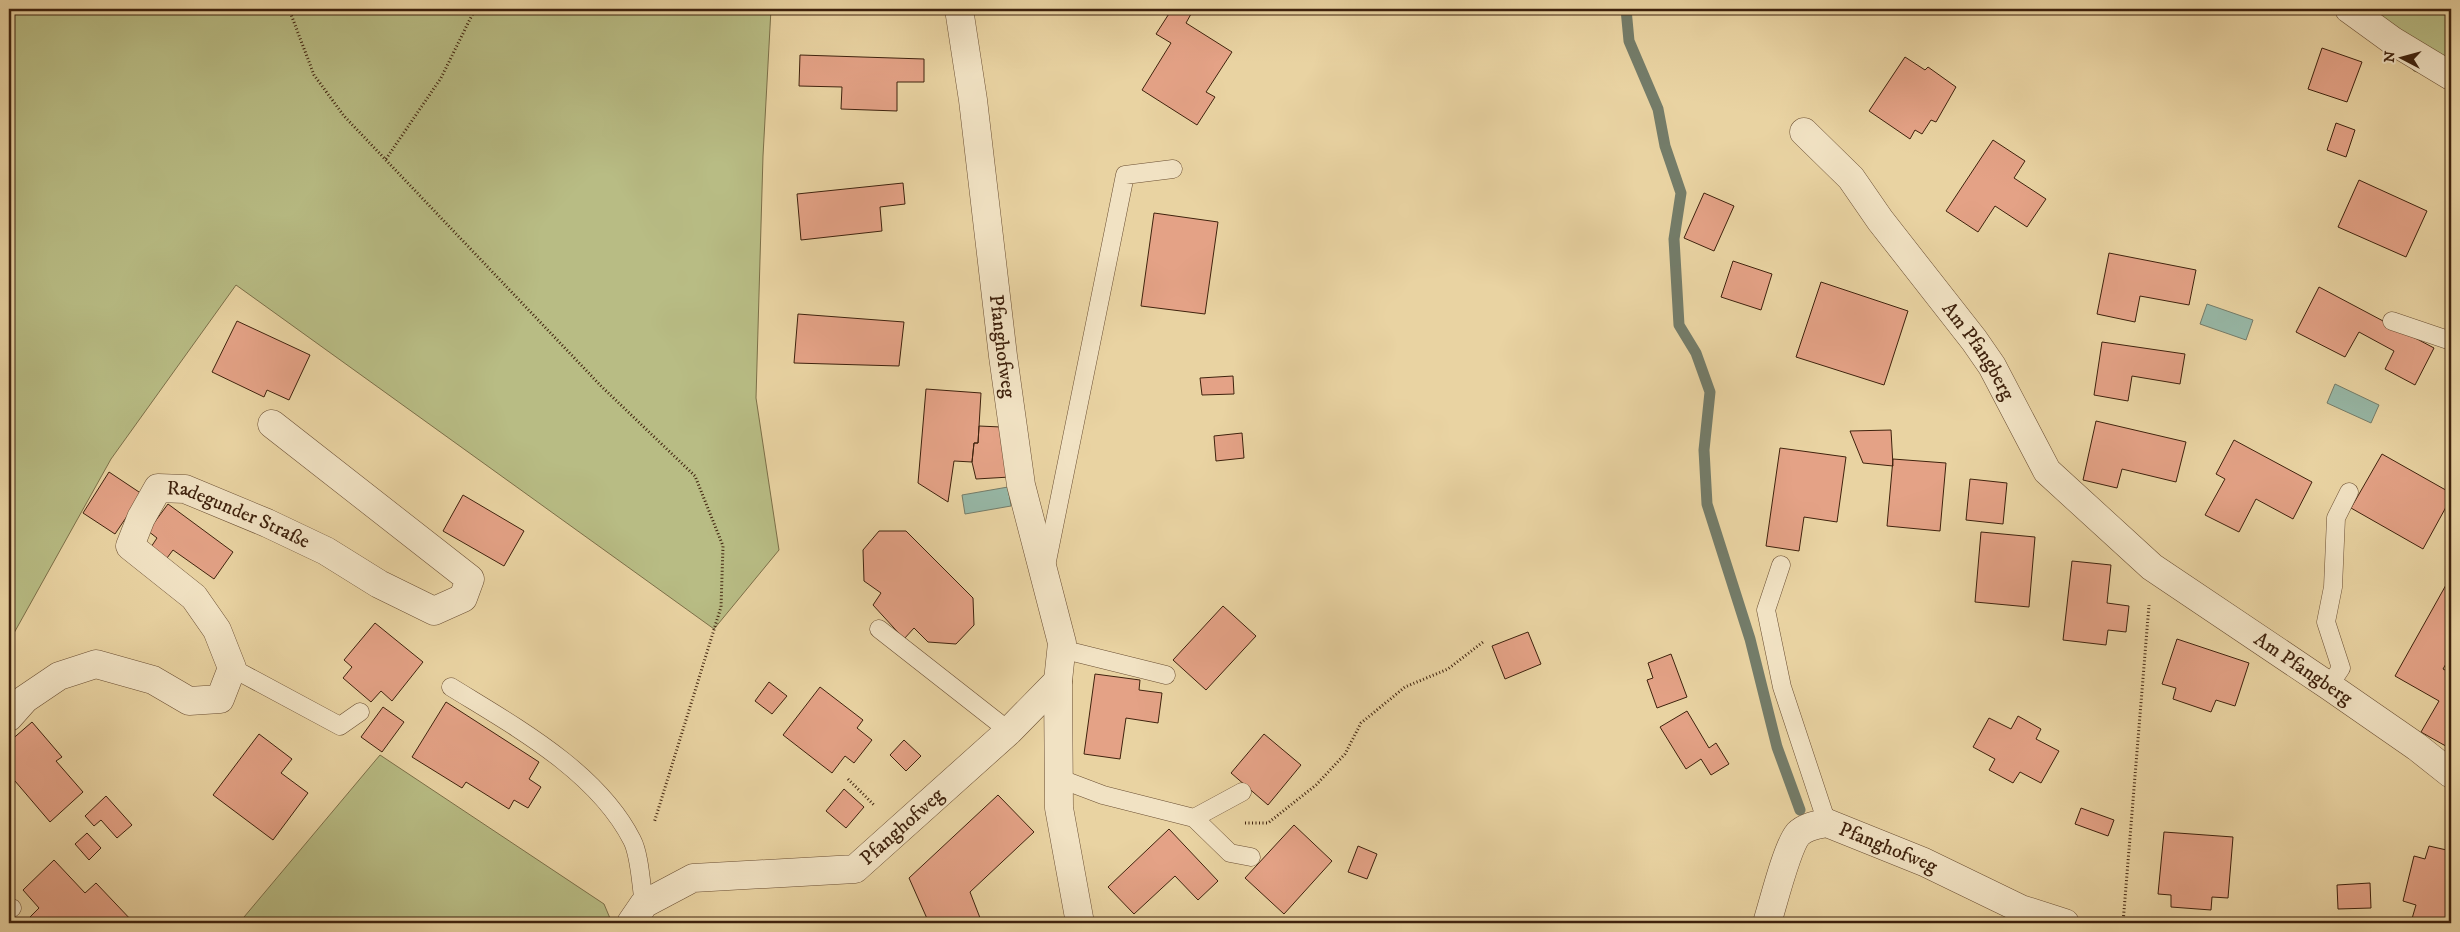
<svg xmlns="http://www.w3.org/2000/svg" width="2460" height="932" font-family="'IM FELL DW Pica',serif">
  <rect width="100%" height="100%" fill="#e9d3a2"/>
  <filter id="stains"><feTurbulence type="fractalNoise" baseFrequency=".004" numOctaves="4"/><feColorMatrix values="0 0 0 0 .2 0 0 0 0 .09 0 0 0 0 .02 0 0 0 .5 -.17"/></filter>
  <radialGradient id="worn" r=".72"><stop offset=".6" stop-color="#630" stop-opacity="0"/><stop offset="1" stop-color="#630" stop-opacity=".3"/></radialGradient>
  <path fill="#b8bc84" stroke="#7c6f48" d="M9,9h762l-8,147 -7,242 23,152 -65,79 -478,-344 -125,174 -102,183z
    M2349,9h102v73l-37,-11z
    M380,755l224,149 8,19h-373z"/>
  <path fill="#97b8a7" stroke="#747c69" d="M2207,304l46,16 -7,20 -46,-16z
    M2335,384l44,21 -8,18 -44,-20z
    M1008,487l3,19 -46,8 -3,-19z"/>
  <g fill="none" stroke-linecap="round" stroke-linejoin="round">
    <path stroke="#747c69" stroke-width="11" d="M1626,9l3,32 29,68 7,37 16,47 -7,46 5,86 17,28 14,39 -6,58 3,54 43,135 27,108 23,63"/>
  </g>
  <path fill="#e4a286" stroke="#3f220d" d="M1172,9h11l8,5 -5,9 46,29 -26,40 9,5 -18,28 -55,-35 29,-47 -15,-9z
    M2322,48l40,14 -15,40 -39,-13z
    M800,55l124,4v23h-27v29l-56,-2 1,-22 -43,-1z
    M1905,57l20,13 3,-3 28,20 -20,35 -5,-2 -9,14 -7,-4 -5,9 -41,-28z
    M2336,123l19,7 -9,27 -19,-7z
    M1993,140l32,21 -11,17 32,21 -19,28 -32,-21 -17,26 -32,-21z
    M2359,180l68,31 -21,46 -68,-30z
    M903,183l2,21 -25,3 2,24 -81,9 -4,-46z
    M1704,193l30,13 -20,45 -30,-13z
    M1154,213l64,9 -13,92 -64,-8z
    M2109,253l87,17 -7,35 -49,-9 -5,26 -38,-8z
    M1733,261l39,13 -11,36 -40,-13z
    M1821,282l87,29 -24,74 -88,-28z
    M2319,287l115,61 -19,37 -30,-16 9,-18 -35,-19 -14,25 -49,-25z
    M798,314l106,8 -5,44 -105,-3z
    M237,321l73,34 -21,45 -22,-10 -3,7 -52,-25z
    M2102,342l83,12 -5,30 -48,-8 -4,25 -34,-6z
    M1233,376l1,18 -32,1 -2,-17z
    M926,389l55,4 -3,50h-4l-2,19 -18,-1 -6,41 -30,-19z
    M2096,421l90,21 -10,40 -54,-13 -5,19 -34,-8z
    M979,426l22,1 9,50 -34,2 -4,-17 2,-19h4z
    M1891,430l2,36 -30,-3 -13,-32z
    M1242,433l2,25 -28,3 -2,-25z
    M2234,440l78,42 -19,37 -37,-20 -17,33 -34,-17 20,-36 -9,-5z
    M1780,448l66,9 -9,65 -33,-5 -5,34 -33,-5z
    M2382,454l69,39v5l-28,51 -72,-41z
    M1893,459l53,4 -6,68 -53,-5z
    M109,472l33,22 -27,40 -32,-21z
    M1970,479l37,4 -4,41 -37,-4z
    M463,495l61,36 -20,35 -61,-35z
    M168,504l65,48 -19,27 -41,-29 -6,8 -16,-11 6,-9 -9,-7z
    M879,531h27l67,67 1,27 -18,19 -28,-2 -14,-14 -10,11 -31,-34 8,-12 -17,-12 -1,-31z
    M1981,532l54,5 -6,70 -54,-5z
    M2072,561l39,4 -4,38 22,3 -3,26 -18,-2 -2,15 -43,-5z
    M2451,576v79l-8,14 8,4v76l-30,-17 18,-31 -44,-25z
    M1223,606l33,30 -50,54 -33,-30z
    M375,623l48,39 -31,39 -11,-10 -10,11 -28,-24 9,-11 -8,-7z
    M1528,632l13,32 -36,15 -13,-33z
    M2177,639l72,24 -14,43 -19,-6 -5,12 -38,-13 3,-11 -14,-4z
    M1671,654l16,43 -30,11 -10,-28 6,-2 -5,-15z
    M1095,674l45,6 -1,10 23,3 -4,30 -32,-5 -6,41 -36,-5z
    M769,682l18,14 -15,18 -17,-13z
    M820,687l43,33 -6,8 15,12 -18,23 -9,-7 -13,17 -49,-38z
    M446,702l93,60 -10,17 12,8 -13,21 -14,-8 -5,9 -43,-27 -4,6 -50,-31z
    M383,707l21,15 -22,30 -21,-15z
    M1687,711l22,37 7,-5 13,21 -18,11 -10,-16 -15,10 -26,-42z
    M2018,716l23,13 -5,10 23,12 -18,32 -21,-11 -7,11 -24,-13 6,-11 -22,-12 16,-29 22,11z
    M32,722l30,35 -6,4 27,31 -33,30 -41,-48v-32z
    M259,734l33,25 -11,14 27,20 -35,47 -60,-45z
    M1264,734l37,31 -33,40 -37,-32z
    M904,740l17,16 -15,15 -16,-16z
    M844,789l20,18 -18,21 -20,-17z
    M998,795l36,37 -64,60 12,31h-53l-20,-45z
    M106,796l26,29 -15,13 -16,-18 -7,6 -9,-10z
    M2081,808l33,12 -6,16 -33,-12z
    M1294,825l38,36 -48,53 -39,-36z
    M1169,829l49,52 -20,19 -23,-24 -41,38 -26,-27z
    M2164,832l69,5 -5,61 -16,-1 -1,13 -40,-3v-12l-13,-1z
    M87,833l14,15 -12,12 -14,-16z
    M1358,846l19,8 -10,25 -19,-7z
    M2429,846l22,5v63l-2,9 -38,-1 5,-17 -13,-4 11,-45 11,3z
    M54,860l31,33 11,-10 38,40h-103l-4,-3 12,-12 -16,-18z
    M2370,883l1,25 -33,1 -1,-24z"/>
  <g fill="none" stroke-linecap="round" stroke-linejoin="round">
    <defs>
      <path id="service" d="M2392,321l59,20
        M1781,565l-15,45 16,77 45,136
        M1046,566l79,-391 48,-6
        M879,629l130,102
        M1061,649l105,26
        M232,668l108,58 20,-14
        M2329,686l12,-18 -15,-46 7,-35 3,-69 13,-26
        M451,687c63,39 146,84 181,153 8,15 9,46 12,64
        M1058,778l45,17 91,23 48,-26
        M1194,818l36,35 21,4
        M9,907l3,1"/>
      <g id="minor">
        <path id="s1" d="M959,9l14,91 30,256 18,129 41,158 -4,38 1,127 21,115"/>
        <path d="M2349,9l44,32 58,35"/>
        <path id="s2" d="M1804,132l47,46 29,42 94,120 18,26 55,105 105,96 177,119 88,61 34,27"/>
        <path id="s3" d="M9,717l16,-18 34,-23 37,-12 57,16 36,21 31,-2 12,-31 -15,-38 -23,-33 -64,-51 11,-28 17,-30 27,1 82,34 59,28 53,33 55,27 29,-13 7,-19 -198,-155"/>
        <path id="s4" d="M631,923l13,-19 49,-26 162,-9 154,-138 49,-50"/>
        <path id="s5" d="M1767,923c6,-19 20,-76 31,-89 8,-8 19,-9 29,-11l97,39 97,47 44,14"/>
      </g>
    </defs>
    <use href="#service" stroke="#6a4e32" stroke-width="19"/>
    <use href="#minor" stroke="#6a4e32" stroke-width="29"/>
    <path stroke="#3f220d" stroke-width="3" stroke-dasharray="1 2.5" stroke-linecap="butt" d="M289,9l25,66 30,41 257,270 94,90 28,70 -2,61 -67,216
      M386,159l55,-81 34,-69
      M848,779l27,27
      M1245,823h23l48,-38 29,-31 16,-31 44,-36 43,-18 35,-27
      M2123,923l26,-318"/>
    <use href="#service" stroke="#f1e2c3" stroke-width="18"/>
    <use href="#minor" stroke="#f1e2c3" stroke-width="28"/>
  </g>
  <g text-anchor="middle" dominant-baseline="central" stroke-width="5" stroke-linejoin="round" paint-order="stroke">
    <g font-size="20" fill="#3f220d" stroke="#f1e2c3">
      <text stroke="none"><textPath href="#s1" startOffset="340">Pfanghofweg</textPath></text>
      <text stroke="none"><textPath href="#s2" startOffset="281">Am Pfangberg</textPath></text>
      <text stroke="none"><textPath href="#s3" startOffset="582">Radegunder Straße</textPath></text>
      <text stroke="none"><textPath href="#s2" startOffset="744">Am Pfangberg</textPath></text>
      <text stroke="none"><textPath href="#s4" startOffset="304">Pfanghofweg</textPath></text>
      <text stroke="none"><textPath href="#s5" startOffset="192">Pfanghofweg</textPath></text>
    </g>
  </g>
  <rect width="2460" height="932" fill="none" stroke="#e9d3a2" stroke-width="30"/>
  <rect x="10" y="10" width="2440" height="912" fill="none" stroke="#3f220d" stroke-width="2.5"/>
  <rect x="15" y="15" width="2430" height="902" fill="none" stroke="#3f220d"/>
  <g transform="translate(2402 58) rotate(276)" stroke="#f1e2c3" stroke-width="4" paint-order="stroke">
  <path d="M0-4L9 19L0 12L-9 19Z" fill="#3f220d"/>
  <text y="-8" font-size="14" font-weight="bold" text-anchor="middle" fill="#3f220d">N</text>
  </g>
  <rect width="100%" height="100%" filter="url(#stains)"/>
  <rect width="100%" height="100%" fill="url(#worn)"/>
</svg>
